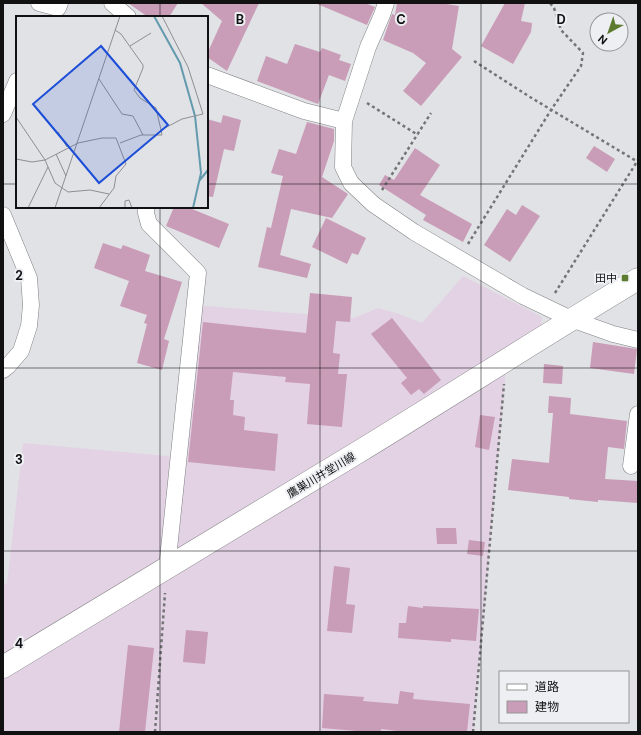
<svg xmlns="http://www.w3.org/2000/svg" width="641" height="735" font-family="'DM Sans','Noto Sans JP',sans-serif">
  <rect width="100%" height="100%" fill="#e1e2e5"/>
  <path fill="#e3d2e4" d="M463,276l79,41 -2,16 -34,35 -33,364h-470v-149l4,1 16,-141 155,14 16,-152 160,13 24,-10 21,6 23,9z"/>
  <path fill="#c99cb7" d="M128,3h50l-9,14h-21z
    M201,3h58l-32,68 -20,-14v-3l15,-33z
    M315,3h50l10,4 -8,18z
    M397,3h43l19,3 -7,43 10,8 -41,49 -18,-15 23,-28 -13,-10 -30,-13 9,-26 3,1z
    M505,3h20l-4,18 11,2 -1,9 -18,32 -32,-18z
    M295,44l25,8 2,-4 19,7 -2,5 12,4 -6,17 -16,-6 -11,29 -61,-23 9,-25 21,8z
    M223,115l18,5 -7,31 -10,-2 -11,48 -6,-1v-77l14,4z
    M307,122l27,7v12l-12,36 26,17 -16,24 -41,-9 -11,46 31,9 -4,14 -49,-11 9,-40 4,1 12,-52 -12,-3 8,-24 17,5z
    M594,146l21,13 -8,13 -21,-14z
    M415,148l25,17 -20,30 52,29 -9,18 -40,-22 3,-5 -47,-30 6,-10 9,5z
    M522,205l18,11 -30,46 -26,-17 23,-36 9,6z
    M174,207h13l42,17 -10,24 -53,-22z
    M326,218l40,20 -8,17 -6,-2 -5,11 -35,-17z
    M103,243l18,6 2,-4 27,10 -5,16 37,11 -18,57 5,2 -7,29 -25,-7 10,-39 -3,-1 3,-8 -27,-9 9,-25 -35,-13z
    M310,293l42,4 -2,25 -14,-1 -3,32 7,1 -2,20h9l-5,53 -35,-3 3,-40 -25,-2 1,-5 -53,-5 -3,28h4l-1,15 12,2 -1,13 34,4 -3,37 -87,-9 15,-140 103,11z
    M392,318l49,62 -17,14 -5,-5 -8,6 -10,-12 6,-5 -36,-44z
    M593,342l44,7 -3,25 -44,-6z
    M544,364l19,2 -1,18 -19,-1z
    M549,396l22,2 -1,16 57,7 -3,28 -16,-2 -3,32 33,2v22l-40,-3v2l-29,-3v-2l-61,-7 4,-31 37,4 4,-50h-5z
    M480,415l15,2 -6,33 -14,-3z
    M436,528h20l1,16h-20z
    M469,540l16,2 -2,14 -16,-2z
    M334,566l16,2 -4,36 9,1 -3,28 -25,-2z
    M408,606l15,2v-2l56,3 -3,32 -25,-2v3l-53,-4 1,-15h7z
    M186,630l22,2 -3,32 -22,-2z
    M128,645l26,3 -9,84h-26z
    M400,691l14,2 -1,6 57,5 -3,28h-62l-24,-3v3h-13l-46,-4 2,-34 40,3 -1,4 35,3z"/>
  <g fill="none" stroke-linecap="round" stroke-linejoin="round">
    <defs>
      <path id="street" d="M39,3l19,5 2,-5
        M112,3l16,14
        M386,3l-4,12 -14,32 -24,74 -1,46 8,16 22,21 41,28 109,64 48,23 42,15 25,6
        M207,75l97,36 40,10
        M3,114l14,-33
        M146,207v6l3,11 49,49 -31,295
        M3,215l26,63 2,27 -2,21 -8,25 -13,15 -5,4
        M631,466l7,-52"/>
      <path id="primary" d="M3,667c117,-71 235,-141 352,-213 95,-58 188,-118 283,-175"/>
    </defs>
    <use href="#street" stroke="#808184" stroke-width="17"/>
    <use href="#primary" stroke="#808184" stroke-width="23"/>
    <path stroke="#737476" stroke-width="2.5" stroke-dasharray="3 3" stroke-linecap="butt" d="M474,61l56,36 108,65
      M367,103l51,32
      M382,190l49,-77
      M468,244l83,-134 30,-44 2,-13 -22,-23 -7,-22 -4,-5
      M555,293l83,-133
      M155,732l10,-139
      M473,732l31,-348"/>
    <use href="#street" stroke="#fff" stroke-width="16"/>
    <use href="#primary" stroke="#fff" stroke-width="22"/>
  </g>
  <path fill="none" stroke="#111112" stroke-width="1" stroke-opacity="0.55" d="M160,3v14M320,3v729M481,3v729M3,184h14M207,184h431M160,207v525M3,368h635M3,551h635"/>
  <rect fill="#5c7b31" stroke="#eeeff2" stroke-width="1.5" x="621" y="274" width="8" height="8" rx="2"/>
  <g text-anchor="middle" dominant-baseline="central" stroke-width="4" stroke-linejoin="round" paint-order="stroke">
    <g font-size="11" fill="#111112" stroke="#eeeff2" text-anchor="end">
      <text x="617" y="278">田中</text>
    </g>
    <g font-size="11" fill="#111112" stroke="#eeeff2">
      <text transform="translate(321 475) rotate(-31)">鷹巣川井堂川線</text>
    </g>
  </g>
  <g transform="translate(16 16)">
    <rect width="192" height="192" fill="#e1e2e5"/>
    <path fill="none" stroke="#639aae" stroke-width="2" d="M138,0l26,47 15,53 6,57 -8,35M183,165l9,-11"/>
    <path fill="none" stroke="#8e8e91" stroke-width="1" d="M99,14l6,4 22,31v3l-9,22 6,8 16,10 5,22M114,30l21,-13M83,63l23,35 11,2 10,19M0,101l29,43 10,23 13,9 22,-2 19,4M42,116l9,15M104,127l21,-8h21l-1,-5 21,-11 21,-5 -15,-47 -26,-51M40,138l10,22M0,143l16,3 13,-2 33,-17 24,-5h14l10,26 -10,12 -2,12 -15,20M12,192l20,-41M39,192l65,-192M109,192v-7l4,-1 3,8"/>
    <path fill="#1d4ed8" fill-opacity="0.15" stroke="#1d4ed8" stroke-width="2" d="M85,30l67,79 -69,58 -66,-79z"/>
    <rect width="192" height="192" fill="none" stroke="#111112" stroke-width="2"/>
  </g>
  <g font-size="13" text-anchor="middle" font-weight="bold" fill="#111112" stroke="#eeeff2" stroke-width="4" stroke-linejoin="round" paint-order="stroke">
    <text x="240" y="24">B</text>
    <text x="401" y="24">C</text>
    <text x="561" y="24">D</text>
    <text x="19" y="280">2</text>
    <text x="19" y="464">3</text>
    <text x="19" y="648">4</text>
  </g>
  <rect width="641" height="735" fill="none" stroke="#111112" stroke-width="8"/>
  <rect x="499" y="671" width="130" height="52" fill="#eeeff2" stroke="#969698"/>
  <rect x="507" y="684" width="20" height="6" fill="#ffffff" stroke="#969698"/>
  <text x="535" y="691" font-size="12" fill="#111112">道路</text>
  <rect x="507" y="701" width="20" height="12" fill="#c99cb7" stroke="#969698"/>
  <text x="535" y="711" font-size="12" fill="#111112">建物</text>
  <g transform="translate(609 32) rotate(220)"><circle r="19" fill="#eeeff2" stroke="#969698"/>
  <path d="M0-3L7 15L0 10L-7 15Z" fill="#5c7b31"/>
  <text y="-6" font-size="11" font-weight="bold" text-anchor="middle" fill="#111112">N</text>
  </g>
</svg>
